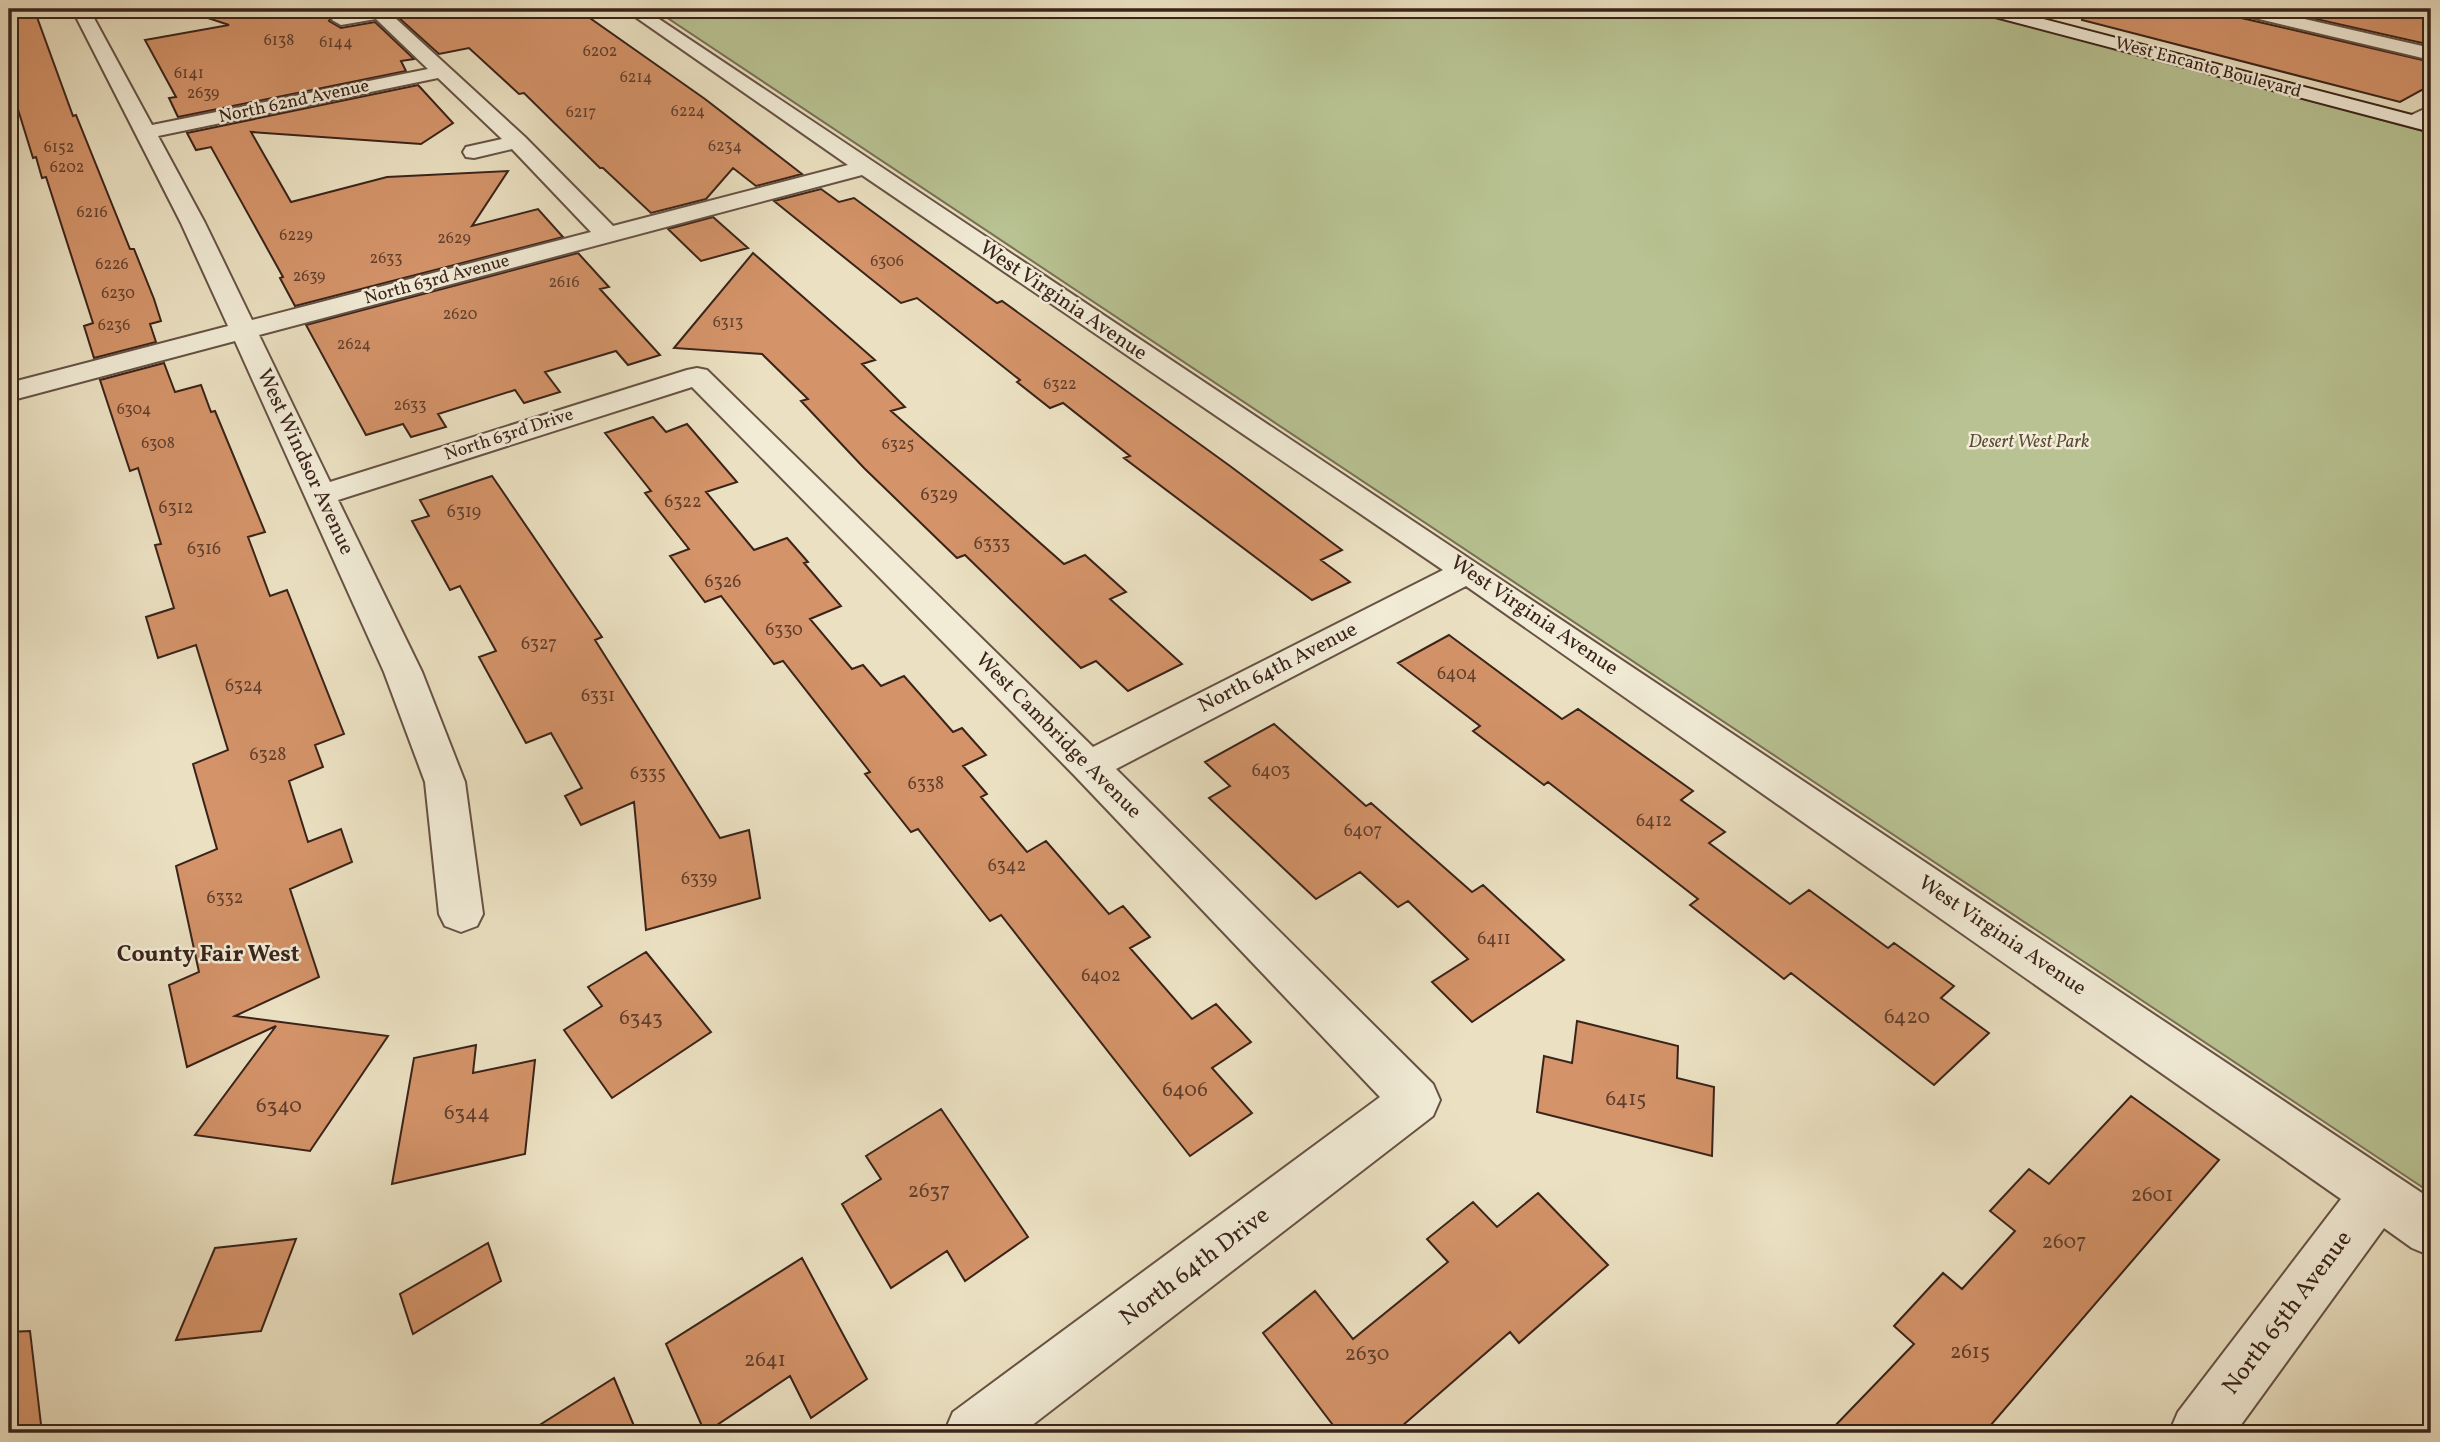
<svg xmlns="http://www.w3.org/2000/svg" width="2440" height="1442" font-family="Vollkorn,serif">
  <rect width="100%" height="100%" fill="#ebe1c2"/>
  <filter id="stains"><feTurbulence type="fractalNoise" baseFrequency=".00286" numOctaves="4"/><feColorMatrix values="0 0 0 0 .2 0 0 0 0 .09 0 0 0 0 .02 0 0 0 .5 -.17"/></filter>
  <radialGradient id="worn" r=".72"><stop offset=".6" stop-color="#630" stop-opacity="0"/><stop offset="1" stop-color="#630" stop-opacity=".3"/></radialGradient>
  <path fill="#b8c292" stroke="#797256" stroke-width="2" d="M654,9h1310l467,124v1060z"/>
  <path fill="#d49369" stroke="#3a231a" stroke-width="2" d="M9,9h25l39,107 3,-1 54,134h4l20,50 7,22 -11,3 6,18 -62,16 -10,-32 9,-3 -47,-146 -4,1 -6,-21 -3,1 -17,-55 -7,2z
    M200,9h157l-23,4 -5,8 12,7 34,-6 39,37 -13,2 5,10 -228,46 -9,-19 7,-1 -31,-57 84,-15 -30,-10z
    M413,9h164l128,90 97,75 -46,12 -23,-18 -27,31 -55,14 -48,-45h-3l-76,-75 -5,1 -50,-46 -30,6 -40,-36 10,-2z
    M2083,9h145l5,7 198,46v23l-31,17 -318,-82z
    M2272,9h159v36z
    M418,85l35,38 -32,21 -170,-12 40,70 96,-25 121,-6 -36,55 66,-17 25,28 -268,69 -15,-28 3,-1 -72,-130 -15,3 -9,-17z
    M821,189l18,13 15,-4 143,105 5,-2 228,165 112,84 -21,10 29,22 -38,18 -188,-142 6,-2 -67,-53 -13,5 -33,-26 3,-2 -103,-82 -16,5 -127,-102z
    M713,217l35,31 -47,13 -33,-32z
    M578,253l31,34 -9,2 60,66 -32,10 -12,-14 -71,21 15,20 -36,11 -9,-13 -77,24 8,13 -35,10 -8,-13 -37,11 -60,-110z
    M753,253l122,107 -13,4 43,43 -14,4 173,153 21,-9 41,37 -16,7 72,65 -54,27 -32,-30 -15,7 -116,-113 -8,3 -93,-90 -63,-67 7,-2 -46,-45 -88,-6z
    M164,363l11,29 26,-7 10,27 4,-1 50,121 -17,5 22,59 17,-6 57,144 -29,11 8,22 -34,14 19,61 33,-13 11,33 -62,27 29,88 -84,39 153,20 -78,115 -115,-16 81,-109 -89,41 -18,-82 30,-13 -23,-106 41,-17 -24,-85 35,-14 -32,-105 -38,13 -12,-41 28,-9 -19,-63 6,-1 -23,-76 -8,3 -30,-91z
    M653,417l13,15 21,-8 50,58 -31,10 48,58 33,-12 21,24 -4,1 37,43 -31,13 42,50 11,-4 18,21 23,-10 49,56 9,-4 24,27 -23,11 24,28 -6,3 46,55 19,-11 63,73 14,-8 27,31 -20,11 62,71 24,-15 35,38 -39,26 40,45 -62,43 -189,-241 -11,6 -72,-92 -7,3 -46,-58 5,-2 -87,-111 -9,3 -53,-68 -16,6 -35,-46 19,-7 -44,-56 6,-2 -46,-58z
    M492,476l110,161 -7,3 125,198 29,-8 11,68 -114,32 -12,-128 -53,23 -16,-29 17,-8 -31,-55 -25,10 -47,-86 17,-6 -36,-65 -10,4 -38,-69 17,-5 -9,-16z
    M1449,635l113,84 16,-10 115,82 -12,9 44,32 -16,11 81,61 19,-14 79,58 6,-5 60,43 -13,12 48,35 -55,52 -143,-112 -7,6 -94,-74 8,-6 -150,-117 -4,3 -71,-54 7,-5 -82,-63z
    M1274,724l92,82 5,-3 101,89 11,-7 81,75 -92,62 -40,-40 36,-23 -60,-58 -10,6 -38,-35 -44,27 -107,-101 21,-12 -25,-24z
    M646,952l65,80 -99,66 -48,-68 38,-24 -14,-19z
    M1577,1021l101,25 -1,32 37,9 -2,69 -175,-44 7,-56 28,7z
    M476,1045l-3,28 62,-13 -10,94 -133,30 22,-126z
    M2131,1096l88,64 -235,273h-156l86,-89 -20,-18 49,-53 19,16 53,-58 -25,-20 39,-42 20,15z
    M941,1109l87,128 -63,44 -18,-30 -56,37 -49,-84 39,-25 -15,-23z
    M1538,1193l70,72 -89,78 -9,-11 -116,101h-55l-76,-100 52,-42 38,48 95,-77 -21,-23 46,-37 24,25z
    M296,1239l-35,92 -85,9 39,-92z
    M488,1243l13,38 -88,53 -13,-40z
    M802,1258l65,121 -56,39 -21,-42 -85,57 -39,-89z
    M30,1331l12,102h-33v-101z
    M614,1378l23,55h-110z"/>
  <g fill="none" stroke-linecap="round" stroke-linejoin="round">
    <defs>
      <path id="street" d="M72,9h17l63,116 276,-56 -52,-50 -35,6 -9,-5 3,-4 33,-7h42l-2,4 -15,3 132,121 88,89 235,-61 -224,-156h20l1787,1190v57l-19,-8 -28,-20 -149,205h-66l9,-21 163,-213 -875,-613 -350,183 317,315 7,16 -7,16 -411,317h-78l9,-21 427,-315 -305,-321 -383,-389 -354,113 84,172 43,110 18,132 -6,12 -16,6 -16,-6 -6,-12 -14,-132 -41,-110 -149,-331 -226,60v-18l219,-57 -47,-103zM438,78l64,61 -36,8 -3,5 3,5 8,1 38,-9 79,83 -339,88 -47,-97 -47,-87zM862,175l581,395 -350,177 -386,-377 -10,-2 -10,2 -357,112 -71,-147z
        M2231,9h30l170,39v12l-197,-47z
        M2431,106v14l-17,7 -7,-2 -3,-4 3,-4z"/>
      <path id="secondary" d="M1977,9h28l426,111v12l-451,-119z"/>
    </defs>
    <use href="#street" stroke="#665244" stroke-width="4"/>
    <use href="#secondary" stroke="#3a231a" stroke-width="4"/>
    <use href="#street" fill="#f2ecd7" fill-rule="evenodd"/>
    <use href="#secondary" fill="#f2ecd7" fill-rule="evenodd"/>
  </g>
  <g text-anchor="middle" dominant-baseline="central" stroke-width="5" stroke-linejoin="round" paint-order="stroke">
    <g font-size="16" fill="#603f2e">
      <text x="279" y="41">6138</text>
      <text x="336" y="43">6144</text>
      <text x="600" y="52">6202</text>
      <text x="189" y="74">6141</text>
      <text x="636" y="78">6214</text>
      <text x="203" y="94">2639</text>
      <text x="688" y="112">6224</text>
      <text x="581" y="113">6217</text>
      <text x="725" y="147">6234</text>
      <text x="59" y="148">6152</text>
      <text x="67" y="168">6202</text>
      <text x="92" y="213">6216</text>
      <text x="296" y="236">6229</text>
      <text x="454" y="239">2629</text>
      <text x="386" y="259">2633</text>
      <text x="887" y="262">6306</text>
      <text x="112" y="265">6226</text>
      <text x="309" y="277">2639</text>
      <text x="564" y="283">2616</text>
      <text x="118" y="294">6230</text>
      <text x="460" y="315">2620</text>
      <text x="728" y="323">6313</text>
      <text x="114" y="326">6236</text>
      <text x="354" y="345">2624</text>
      <text x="1060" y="385">6322</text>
      <text x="410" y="406">2633</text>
      <text x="134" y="410">6304</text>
      <text x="158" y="444">6308</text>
      <text x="898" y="445">6325</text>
    </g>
    <g font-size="18" fill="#3a231a" stroke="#f2ecd7">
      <text transform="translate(2208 68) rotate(15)">West Encanto Boulevard</text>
      <text transform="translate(294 102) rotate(-12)">North 62nd Avenue</text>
      <text transform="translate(437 280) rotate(-15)">North 63rd Avenue</text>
      <text transform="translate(509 435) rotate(-18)">North 63rd Drive</text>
    </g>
    <g font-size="18" font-style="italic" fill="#5a4b38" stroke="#f2ecd7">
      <text x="2029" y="442">Desert West Park</text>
    </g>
    <g font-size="18" fill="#603f2e">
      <text x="939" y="495">6329</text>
      <text x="683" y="502">6322</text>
      <text x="176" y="508">6312</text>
      <text x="464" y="512">6319</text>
      <text x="992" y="544">6333</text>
      <text x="204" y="549">6316</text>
      <text x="723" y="582">6326</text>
      <text x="784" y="630">6330</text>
      <text x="539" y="644">6327</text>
      <text x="1457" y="674">6404</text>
      <text x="244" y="686">6324</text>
      <text x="598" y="696">6331</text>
      <text x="268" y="755">6328</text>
      <text x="1271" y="771">6403</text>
      <text x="648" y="774">6335</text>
      <text x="926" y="784">6338</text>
      <text x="1654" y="821">6412</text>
      <text x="1363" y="831">6407</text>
      <text x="1007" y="866">6342</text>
      <text x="699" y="879">6339</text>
      <text x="225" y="898">6332</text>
      <text x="1494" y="939">6411</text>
      <text x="1101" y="976">6402</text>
    </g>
    <g font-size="21" fill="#3a231a" stroke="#f2ecd7">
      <text transform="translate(1063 301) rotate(34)">West Virginia Avenue</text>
      <text transform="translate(305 462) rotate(65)">West Windsor Avenue</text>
      <text transform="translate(1534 616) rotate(34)">West Virginia Avenue</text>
      <text transform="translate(1278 668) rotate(-27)">North 64th Avenue</text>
      <text transform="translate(1058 736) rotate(45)">West Cambridge Avenue</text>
      <text transform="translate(2002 936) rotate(34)">West Virginia Avenue</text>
    </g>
    <g font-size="21" fill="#603f2e">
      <text x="1907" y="1017">6420</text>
      <text x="641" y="1018">6343</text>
      <text x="1185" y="1090">6406</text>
      <text x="1626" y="1099">6415</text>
      <text x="279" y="1106">6340</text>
      <text x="467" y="1113">6344</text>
      <text x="929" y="1191">2637</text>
      <text x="2152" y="1195">2601</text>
      <text x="2064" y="1242">2607</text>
      <text x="1970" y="1352">2615</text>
      <text x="1367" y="1354">2630</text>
      <text x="765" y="1360">2641</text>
    </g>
    <g font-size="23" font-weight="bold" fill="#3a231a" stroke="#f2ecd7">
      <text x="208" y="955">County Fair West</text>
    </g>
    <g font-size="24" fill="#3a231a" stroke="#f2ecd7">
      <text transform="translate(1195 1267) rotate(-37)">North 64th Drive</text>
      <text transform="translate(2288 1313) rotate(-53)">North 65th Avenue</text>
    </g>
  </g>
  <rect width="2440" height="1442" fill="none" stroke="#ebe1c2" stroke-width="35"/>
  <rect x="10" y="10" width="2419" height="1421" fill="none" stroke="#3a231a" stroke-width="3.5"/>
  <rect x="18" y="18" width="2405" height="1407" fill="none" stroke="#3a231a" stroke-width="2"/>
  <rect width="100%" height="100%" filter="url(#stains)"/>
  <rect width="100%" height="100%" fill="url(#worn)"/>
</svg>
